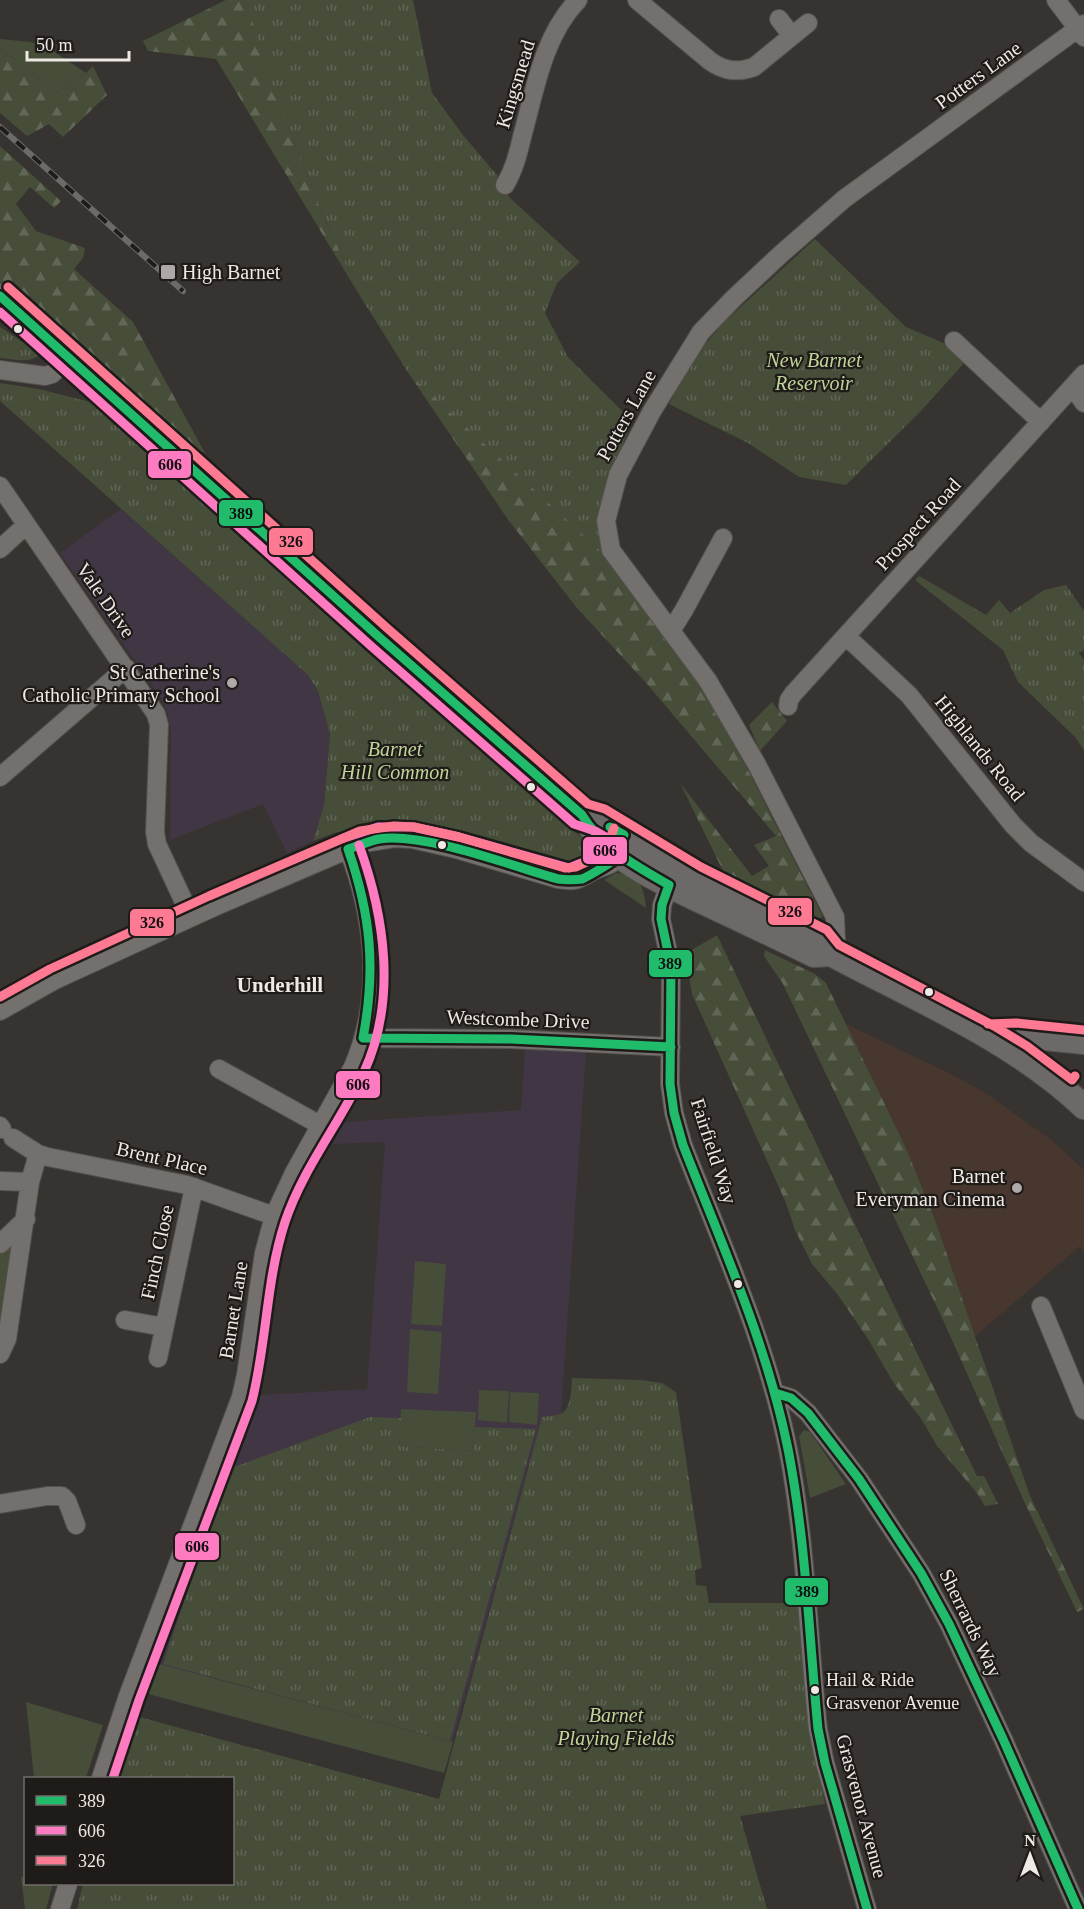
<svg xmlns="http://www.w3.org/2000/svg" width="1084" height="1909" font-family="'Times New Roman',serif">
  <defs>
    <pattern id="forest-firs" width="22" height="20" patternUnits="userSpaceOnUse" patternTransform="scale(1.5)"><rect width="22" height="20" fill="#464d39"/><path d="M5 1l3.5 6h-7zM16 11l3.5 6h-7z" fill="#616756"/></pattern>
    <pattern id="park-tufts" width="24" height="20" patternUnits="userSpaceOnUse" patternTransform="scale(1.5)"><rect width="24" height="20" fill="#464d39"/><path d="M3 7l-1-3M5 7V3M7 7l1-3M15 17l-1-3M17 17v-4M19 17l1-3" fill="none" stroke="#616756"/></pattern>
  </defs>
  <rect width="100%" height="100%" fill="#373330"/>
  <path fill="#47372e" d="M846,1024l105,50 33,18 69,49 31,29v82l-4,-6 -106,91 -40,-120 -28,-69z"/>
  <path fill="#413644" d="M121,509l187,166 10,16 12,43 -6,71 -11,36 -26,12 -24,-49 -93,36 1,-109 -4,-20 -4,-10 -103,-148z
    M525,1049l61,3 -25,362 -19,3 -98,356 -303,-81 118,-297 108,-6 18,-247 -52,2 11,-22 177,-12z"/>
  <path fill="#464d39" d="M0,39l31,3 19,7 36,24 -29,19 -57,-44z
    M616,873c23,-1 29,16 30,35l-42,-28z
    M11,1245l2,1 -13,97v-91z
    M415,1261l31,3 -4,62 -31,-2z
    M410,1329l32,3 -4,62 -31,-2z
    M479,1390l30,1 -2,32 -29,-3z
    M510,1392l29,1 -2,32 -28,-3z
    M401,1409l75,3 -3,39 -74,-5z
    M804,1430l6,2 36,52 -36,14 -11,-62z
    M152,1662l301,80 -9,31 -303,-81z
    M26,1702l77,23 -17,53h-52z
    M25,1876l1,8h27l-7,25h-21l-4,-32z"/>
  <path fill="url(#forest-firs)" d="M226,0h152l-92,120 29,76 45,100 -144,-237 -68,-8 -5,-10z
    M0,48l57,44 29,-19 7,-7 14,29 -44,42 -14,-13 -22,12 -27,-23z
    M0,146l61,55 -7,7 -24,-21 -14,17 20,27 49,17 -2,10 -9,11 59,53 72,131 -6,-2 -119,-98 -80,-71z
    M553,328l15,30 64,63 -22,56 -2,81 10,18 84,110 44,80 77,151 -15,5 -78,-37 -50,-102 72,93 17,-10 -15,-21 22,-9 -129,-152 -70,-76 -68,-87 -100,-147 -8,-21z
    M772,702l15,19 -27,30 -11,-26z
    M717,935c86,181 172,362 260,541h7l14,28 -13,2 -8,-13 -40,-47 -15,-26 -29,-38 -25,-43 -30,-44 -26,-31 -17,-34 -9,-27 -94,-209 -7,-40z
    M765,950l50,24 11,9 80,165 28,69 96,279 54,113 -7,3 -54,-113 -80,-179 -160,-336 -19,-28z"/>
  <path fill="url(#park-tufts)" d="M246,0h167l19,93 31,42 33,39 14,24 70,64 -23,21 -12,30 22,43 65,65 -22,56 -2,81 -199,-184 -49,-78 -45,-100 -51,-133z
    M815,239l91,88 47,20 13,14 -46,51 -74,73 -47,-8 -51,-34 -79,-39 26,-48 28,-33z
    M0,327l26,17 13,11c-10,9 -27,4 -39,3z
    M0,383l39,6 55,14 124,110 13,9 79,74 274,244 1,15 -7,11 -13,2 -124,-34 -42,-7 -46,7 -16,-2 -24,9 11,-36 6,-71 -12,-43 -10,-16 -308,-274z
    M919,576l67,39 13,-15 11,13 34,-23 22,-5 18,26v39l-5,3 5,7v90l-9,-13 -57,-55 -15,-32 -88,-70z
    M572,1378l69,2 21,3 14,9 26,176 -7,2 1,15 10,1 3,17h91l10,126 15,75 -85,12 27,93h-690l6,-25h149v-106h-123l16,-65 314,86 103,-382c5,-1 15,-1 20,-4 10,-6 9,-25 10,-35z
    M370,1417l31,1 -2,28 74,5 2,-24 61,2 -86,312 -287,-77 66,-195z"/>
  <g fill="none" stroke-linecap="round" stroke-linejoin="round">
    <defs>
      <path id="minor" d="M637,0l73,61c14,10 27,12 44,6l54,-44
        M1056,0l28,37
        M779,19l13,17
        M505,185c9,-15 13,-31 17,-48 13,-47 21,-101 56,-137
        M954,341l87,81
        M0,370l45,6 7,-2 17,-16
        M1073,387l11,16
        M0,486l156,228 3,11 -4,107 2,12 34,73
        M0,549l26,-24
        M670,630l4,-4 10,-16 39,-72
        M847,637l62,58 104,130 18,18 53,39
        M788,706l1,-6 4,-6 291,-320
        M0,777l126,-109
        M669,874l2,6 -9,25 -1,14 10,47 -1,118 4,29 9,32c39,100 84,199 105,304 18,92 20,187 30,280l7,34 42,146
        M831,954l5,-14 -1,-23 -79,-154 -48,-82 -97,-131 -5,-29 12,-46 34,-64 49,-79 33,-34 47,-44 63,-55 240,-175
        M0,1011l55,-31 159,-73 149,-64 32,-5 17,1 44,10 102,30c18,3 20,1 35,-8 17,-8 26,-4 26,-28
        M363,1038l148,1 160,8
        M219,1069l101,56
        M0,1126l2,3
        M13,1138l25,16 10,3 139,28 87,31
        M0,1181l30,1
        M0,1244l26,-25
        M1041,1306l43,104
        M125,1320l39,7
        M0,1354l7,-15 23,-157 8,-28
        M158,1358l36,-171
        M775,1393l16,5 17,15 51,66 62,94 28,51 54,115 75,170
        M0,1504l47,-8h15l5,5 9,24
        M101,1778l27,-82 113,-299 5,-22 18,-122 10,-37 20,-43 59,-106c30,-69 22,-149 -5,-218
        M60,1909l8,-25"/>
      <path id="major" d="M0,296l379,341 203,178c28,49 91,72 140,96 30,14 61,29 92,44l17,-1
        M590,817l10,3 95,58 126,62 10,14c86,46 181,85 253,153
        M988,1036l27,-1 69,7"/>
    </defs>
    <use href="#minor" stroke="#54514e" stroke-width="20"/>
    <use href="#major" stroke="#54514e" stroke-width="26"/>
    <use href="#minor" stroke="#73706d" stroke-width="18"/>
    <use href="#major" stroke="#6d6969" stroke-width="24"/>
    <defs>
      <path id="rail" d="M0,127l183,164"/>
    </defs>
    <use href="#rail" stroke="#6d6a67" stroke-width="6"/>
    <use href="#rail" stroke="#1f1b19" stroke-width="4" stroke-dasharray="11" stroke-linecap="butt"/>
    <defs>
      <path id="bus-1" d="M0,296l379,341 203,178c20,33 54,51 87,70l-7,20 -1,14 10,47 -1,118 4,29 9,32c39,100 84,199 105,304 18,92 21,187 30,280l7,34 42,146
        M610,827l14,8c-6,9 -3,14 -7,22 -2,4 -30,20 -35,22 -8,1 -16,1 -24,0 -46,-13 -134,-47 -179,-40 -10,2 -21,7 -31,10 23,66 28,120 15,189l148,1 160,8
        M775,1393l16,5 17,15 51,66 62,94 28,51 54,115 75,170"/>
      <path id="bus-2" d="M0,312l371,334 203,178 21,7 14,8 -5,15 -35,14 -110,-31 -46,-10h-35l-34,11
        M113,1778l26,-78 113,-299c15,-59 14,-121 33,-179 18,-54 55,-99 79,-150 33,-72 21,-155 -5,-227"/>
      <path id="bus-3" d="M8,287l379,341 201,176 17,5 96,58 126,63 12,15 155,81 33,20 45,34 3,-4
        M0,997l50,-28 159,-73 151,-65 34,-5 20,1 45,10 106,31 11,-1 28,-13 10,-26
        M988,1024l28,-1 68,7"/>
    </defs>
    <use href="#bus-1" stroke="#1f1b19" stroke-width="14"/>
    <use href="#bus-2" stroke="#1f1b19" stroke-width="14"/>
    <use href="#bus-3" stroke="#1f1b19" stroke-width="14"/>
    <use href="#bus-1" stroke="#20bc6c" stroke-width="9"/>
    <use href="#bus-2" stroke="#fe7ac1" stroke-width="9"/>
    <use href="#bus-3" stroke="#fe7a93" stroke-width="9"/>
  </g>
  <g fill="#aea9a6" stroke="#1f1b19" stroke-width="2">
    <rect x="160" y="264" width="16" height="16" rx="3"/>
    <circle cx="232" cy="683" r="6"/>
    <circle cx="1017" cy="1188" r="6"/>
  </g>
  <g fill="#eee9e5" stroke="#1f1b19" stroke-width="2">
    <circle cx="18" cy="329" r="5"/>
    <circle cx="531" cy="787" r="5"/>
    <circle cx="442" cy="845" r="5"/>
    <circle cx="929" cy="992" r="5"/>
    <circle cx="738" cy="1284" r="5"/>
    <circle cx="815" cy="1690" r="5"/>
  </g>
  <g text-anchor="middle" dominant-baseline="central" stroke-width="4.5" stroke-linejoin="round" paint-order="stroke">
    <g font-size="18" fill="#eee9e5" stroke="#1f1b19" text-anchor="start">
      <text x="826" y="1680">Hail &amp; Ride<tspan x="826" dy="23">Grasvenor Avenue</tspan></text>
    </g>
    <g font-size="20" fill="#eee9e5" stroke="#1f1b19">
      <text transform="translate(978 75) rotate(-36)">Potters Lane</text>
      <text transform="translate(515 84) rotate(-73)">Kingsmead</text>
      <text transform="translate(626 415) rotate(-61)">Potters Lane</text>
      <text transform="translate(918 524) rotate(-48)">Prospect Road</text>
      <text transform="translate(106 600) rotate(55)">Vale Drive</text>
      <text transform="translate(980 748) rotate(51)">Highlands Road</text>
      <text transform="translate(518 1019) rotate(2)">Westcombe Drive</text>
      <text transform="translate(714 1151) rotate(72)">Fairfield Way</text>
      <text transform="translate(162 1158) rotate(13)">Brent Place</text>
      <text transform="translate(157 1252) rotate(-78)">Finch Close</text>
      <text transform="translate(233 1310) rotate(-81)">Barnet Lane</text>
      <text transform="translate(971 1623) rotate(64)">Sherrards Way</text>
      <text transform="translate(862 1806) rotate(75)">Grasvenor Avenue</text>
    </g>
    <g font-size="20" fill="#eee9e5" stroke="#1f1b19" text-anchor="end">
      <text x="182" y="272" text-anchor="start">High Barnet</text>
      <text x="220" y="672">St Catherine's<tspan x="220" dy="23">Catholic Primary School</tspan></text>
      <text x="1005" y="1176">Barnet<tspan x="1005" dy="23">Everyman Cinema</tspan></text>
    </g>
    <g font-size="20" font-style="italic" fill="#c0d699" stroke="#1f1b19">
      <text x="814" y="360">New Barnet<tspan x="814" dy="23">Reservoir</tspan></text>
      <text x="395" y="749">Barnet<tspan x="395" dy="23">Hill Common</tspan></text>
      <text x="616" y="1715">Barnet<tspan x="616" dy="23">Playing Fields</tspan></text>
    </g>
    <g font-size="21" font-weight="bold" fill="#eee9e5" stroke="#1f1b19">
      <text x="280" y="985">Underhill</text>
    </g>
  </g>
  <g stroke="#1f1b19" stroke-width="2">
    <rect x="147" y="450" width="45" height="29" rx="6" fill="#fe7ac1"/>
    <rect x="218" y="499" width="46" height="28" rx="6" fill="#20bc6c"/>
    <rect x="268" y="527" width="46" height="29" rx="6" fill="#fe7a93"/>
    <rect x="582" y="836" width="46" height="29" rx="6" fill="#fe7ac1"/>
    <rect x="767" y="897" width="46" height="29" rx="6" fill="#fe7a93"/>
    <rect x="129" y="908" width="46" height="29" rx="6" fill="#fe7a93"/>
    <rect x="648" y="949" width="45" height="29" rx="6" fill="#20bc6c"/>
    <rect x="335" y="1070" width="46" height="29" rx="6" fill="#fe7ac1"/>
    <rect x="174" y="1532" width="46" height="29" rx="6" fill="#fe7ac1"/>
    <rect x="784" y="1577" width="45" height="29" rx="6" fill="#20bc6c"/>
  </g>
  <g font-size="16" text-anchor="middle" font-weight="bold" fill="#111">
    <text x="170" y="470">606</text>
    <text x="241" y="519">389</text>
    <text x="291" y="547">326</text>
    <text x="605" y="856">606</text>
    <text x="790" y="917">326</text>
    <text x="152" y="928">326</text>
    <text x="670" y="969">389</text>
    <text x="358" y="1090">606</text>
    <text x="197" y="1552">606</text>
    <text x="807" y="1597">389</text>
  </g>
  <rect x="24" y="1777" width="210" height="108" fill="#1f1b19" stroke="#726d6b" stroke-width="1.5"/>
  <rect x="36" y="1796" width="30" height="9" fill="#20bc6c" stroke="#726d6b" stroke-width="1.5"/>
  <text x="78" y="1807" font-size="18" fill="#eee9e5">389</text>
  <rect x="36" y="1826" width="30" height="9" fill="#fe7ac1" stroke="#726d6b" stroke-width="1.5"/>
  <text x="78" y="1837" font-size="18" fill="#eee9e5">606</text>
  <rect x="36" y="1856" width="30" height="9" fill="#fe7a93" stroke="#726d6b" stroke-width="1.5"/>
  <text x="78" y="1867" font-size="18" fill="#eee9e5">326</text>
  <g transform="translate(1030 1855)" stroke="#1f1b19" stroke-width="4.5" paint-order="stroke">
  <path d="M0-4.5L10 22L0 15L-10 22Z" fill="#eee9e5"/>
  <text y="-9" font-size="16" font-weight="bold" text-anchor="middle" fill="#eee9e5">N</text>
  </g>
  <path d="M27 51v9h102v-9" fill="none" stroke="#eee9e5" stroke-width="3"/>
  <text x="36" y="51" font-size="18" fill="#eee9e5" stroke="#1f1b19" stroke-width="4.5" paint-order="stroke">50 m</text>
</svg>
